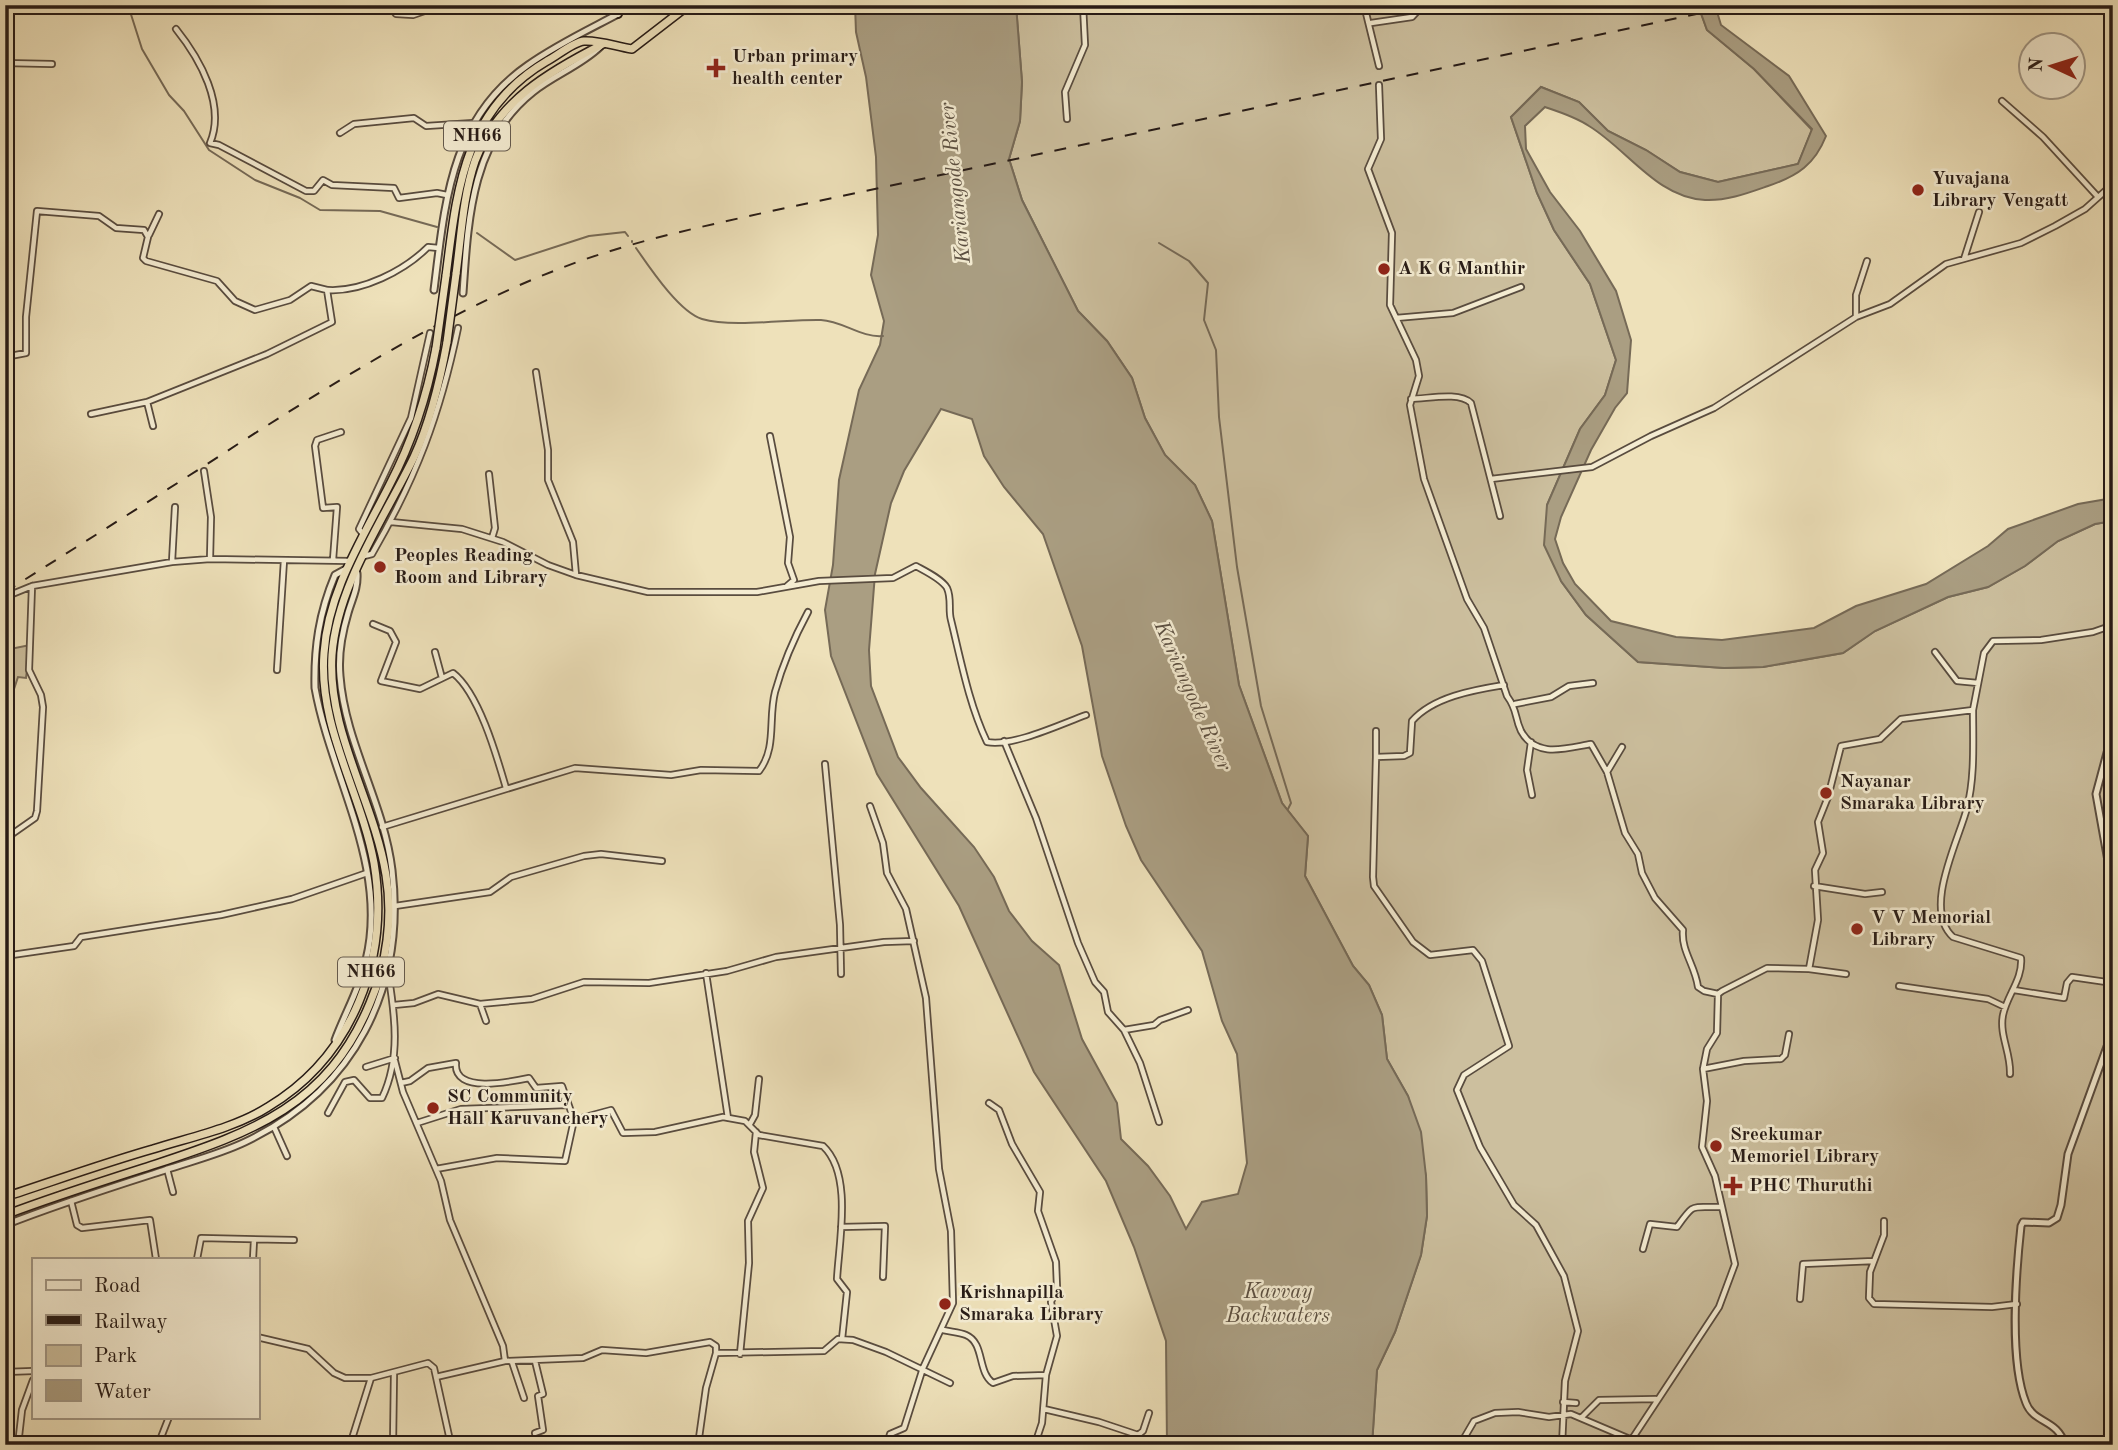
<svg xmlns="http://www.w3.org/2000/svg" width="2118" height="1450" font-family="'Old Standard TT',serif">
  <rect width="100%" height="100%" fill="#eee1ba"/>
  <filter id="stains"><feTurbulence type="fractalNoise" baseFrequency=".00286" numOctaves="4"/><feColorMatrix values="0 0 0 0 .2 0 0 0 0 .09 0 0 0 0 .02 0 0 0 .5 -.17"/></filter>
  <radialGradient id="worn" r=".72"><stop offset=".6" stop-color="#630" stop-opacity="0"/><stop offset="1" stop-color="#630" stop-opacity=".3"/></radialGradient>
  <path fill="#ccbf9e" stroke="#7a6d5a" stroke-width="2" d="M1016,5h682l9,25 47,39 58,61 -14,34 -80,18 -38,-10 -34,-22 -38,-19 -29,-29 -38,-15 -30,30 26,76 17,37 36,54 26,76 -11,35 -25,34 -33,76 14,76 25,34 52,47 86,6 39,-1 80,-14 32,-22 73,-34 40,-10 37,-21 33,-25 37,-17 18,-3v924h-741l5,-75 18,-38 26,-77 6,-39 -1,-40 -18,-80 -21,-37 -5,-44 -13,-30 -16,-19 -48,-90 3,-40 -26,-33 -43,-118 -27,-164 -17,-36 -30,-30 -20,-37 -13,-40 -25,-37 -29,-30 -56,-111 -13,-41 11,-38 2,-39z
    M30,645l-4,33 -8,-1 -7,21 -6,-1v-47z"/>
  <path fill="#aa9e82" stroke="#766a57" stroke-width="2" fill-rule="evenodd" d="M855,5h161l6,77 -2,39 -11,38 13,41 56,111 29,30 25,37 13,40 20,37 30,30 17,36 27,164 43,118 26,33 -3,40 48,90 16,19 13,30 5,44 21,37 13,36 5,44 1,40 -6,39 -26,77 -18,38 -5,75h-205l-1,-104 -32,-94 -28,-66 -72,-109 -75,-166 -82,-132 -46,-118 -6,-46 8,-45 6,-85 20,-90 21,-45 4,-24 -13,-46 7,-40 -2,-78 -10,-80 -10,-45zM941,409l31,10 12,37 20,31 39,47 39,112 20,110 24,70 15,34 61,91 20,70 15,33 10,109 -9,31 -36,8 -16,27 -16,-33 -22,-30 -27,-27 -4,-36 -35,-64 -23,-74 -27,-24 -23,-30 -15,-34 -20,-30 -53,-59 -23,-31 -27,-71 -2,-36 6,-76 16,-71 13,-32z
    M1698,5h17l6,20 68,51 37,60c-11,28 -28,40 -58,50 -20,7 -41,15 -63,14 -48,-2 -78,-51 -116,-74 -13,-9 -29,-14 -44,-19l-20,19 1,23 24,43 30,39 36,60 15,49 -4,53 -12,15 -24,42 -30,67 -6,22 8,24 12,21 36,37 65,16 46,3 92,-12 42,-22 70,-22 62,-38 20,-17 70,-25 35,-6v23l-18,3 -37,17 -33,25 -37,21 -40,10 -73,34 -32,22 -80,14 -39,1 -86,-6 -52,-47 -25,-34 -17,-36 3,-40 33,-76 25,-34 11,-35 -26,-76 -36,-54 -17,-37 -26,-76 30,-30 38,15 29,29 38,19 34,22 38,10 80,-18 14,-35 -58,-60 -47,-39z"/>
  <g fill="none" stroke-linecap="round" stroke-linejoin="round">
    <path stroke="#766a57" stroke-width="2" d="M128,5l14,44 27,46 15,16 25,39 46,30 45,18 20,12 60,1 57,16
      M477,233l38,27 74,-24 36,-4 3,4
      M632,241v1
      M1159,243l30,18 19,22 -4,37 12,30 3,67 18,150 24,139 30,97 -3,6
      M636,248c14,20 43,64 66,71 31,9 87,0 119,1 22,1 40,18 62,16"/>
    <defs>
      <path id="minor" d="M389,5l7,9 17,1 29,-10
        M1364,5l15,61
        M1371,23l41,-6 11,-12
        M176,29c24,30 50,76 34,114l9,2 87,46h8l9,-11 9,5 62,3 5,10 38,-5 10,2
        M5,63l47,1
        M1379,85l2,54 -13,30 24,64 -2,72 26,55 3,16 -9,29 14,74 43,120 17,29 23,68c11,15 7,20 14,35 15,28 46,17 70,13l16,28 18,61 13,21 4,19 13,25 28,32c-2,21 12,35 15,57l6,4 14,3
        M2002,101l41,36 55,60
        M1067,119l-2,-27 20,-47 -2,-40
        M340,133l14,-9 60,-6 12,8 47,-3
        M149,235l10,-21
        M1964,259l15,-47
        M328,290c34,2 76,-19 100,-43l11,1
        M1856,317l34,-13 56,-40 75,-21 34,-17 30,-17 28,-25
        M1396,318l57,-5 68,-26
        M5,357l21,-4v-36l11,-106 62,5 17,12 28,2 4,7 -5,21 3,3 71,20 18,20 20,9 35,-10 21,-14 16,4 5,32 -65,32 -120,48 6,24
        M536,372l12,78v30l25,62 3,33
        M1411,399c16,0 48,-8 60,4l29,113
        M91,414l56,-12
        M770,436l20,101 -2,26 6,17 -7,6
        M204,471l7,46 -1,42
        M489,474l6,54 -3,10
        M1491,479l101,-12 59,-31 63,-28 142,-91v-22l11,-34
        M391,522l71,7 41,13 45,23 28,10 72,17h109l62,-11 74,-3 23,-12c9,5 26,13 31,22 5,11 1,22 4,32 10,41 18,84 36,122 26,5 74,-18 99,-27
        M363,534l-4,-5 52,-111 19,-85
        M364,556l8,-2c44,-76 68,-139 86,-226
        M333,560l4,-53 -14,1 -8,-62 2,-6 24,-8
        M172,562l3,-55
        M32,586l140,-24 38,-3 141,2
        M5,597l27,-11 -3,84 12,25 2,12 -6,104 -2,7 -30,21
        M373,624l17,7 6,11 -15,39 39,8 33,-16c26,20 44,84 53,115
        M435,652l7,26
        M1935,652l22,29 21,2
        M277,670l7,-110
        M1504,685c-31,5 -71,12 -92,36l-2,32 -6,3 -28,1 -3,120 1,9 39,56 17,13 43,-5 9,11 27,85 -45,29 -7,15 23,57 34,58 22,20 28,51 14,55 -13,50 -3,64
        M1515,704l36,-7 18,-11 24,-3
        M1973,710c0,32 2,67 -6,98 -8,32 -45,101 -14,129l68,21c2,21 -14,37 -18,57 -4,20 8,38 7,59
        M1376,731v26
        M1004,741l32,77 42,125 17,39 9,10 4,20 16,18 30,-5 6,-5 28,-10
        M1531,742l-4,28 5,25
        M825,764l15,161 1,49
        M1607,772l15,-25
        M870,806l13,37 4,30 19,36 20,89 13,171 12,62 2,72 -30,65 -19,60 -14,6 -3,11
        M382,827l193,-59 96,7 30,-5 58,1c18,-23 9,-52 16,-79 8,-29 19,-54 33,-80
        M1814,886l51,8 17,-2
        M395,906l95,-14 21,-15 73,-21 17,-2 61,7
        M5,956l69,-10 7,-9 140,-22 71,-16 75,-26
        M1809,969l37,5
        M706,973l22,145
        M1899,986l89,13 17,8
        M2014,990l50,8 3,-15 5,-6 41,6
        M480,1004l6,17
        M394,1005l20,-2 24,-9 42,10 52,-5 52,-17 65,1 78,-12 49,-14 108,-15 30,-1
        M1124,1030l16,33 19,59
        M395,1061l8,31 38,89 9,39 53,126 2,15
        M366,1067l29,-9
        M1703,1069l41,-8 37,-2 4,-4 4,-21
        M401,1083l9,-2 18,-13 28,-5c-3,31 54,19 73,15l7,10 26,-2 12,34 37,-10 12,23 32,-1 68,-15 22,4 14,14 64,11c30,28 16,95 14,133l10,13 -5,47
        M328,1113l17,-31 9,-2 16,18h12c19,-40 13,-83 6,-126
        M417,1123l44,-14 106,-4
        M750,1124l5,-9 4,-36
        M274,1127l13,29
        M5,1155l4,40
        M167,1169l6,23
        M436,1169l61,-11 68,3 9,-41
        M71,1201l6,24 5,3 68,-8 6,39
        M1884,1221v14l-14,37 -1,26 5,6 118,3 25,-3
        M841,1227l44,-1 -2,51
        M1643,1249l7,-25 27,3c18,-25 13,-19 44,-20
        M197,1259l4,-21 93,2
        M253,1259l1,-19
        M1800,1299l3,-35 71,-3
        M943,1330c8,2 16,2 23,5 19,8 11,37 27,48l20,-7 33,-1 11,-39 -6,-34 6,-15 -1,-25 -18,-51 2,-19 -28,-48 -13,-34 -10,-7
        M257,1337l51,12 26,24 11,5h26l57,-15 6,5 2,9 69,-16 78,-3 19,-8 44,3 64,-11 6,4v7l108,-2 14,-12 15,1 33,12 64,31
        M740,1354l9,-91 -1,-42 15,-33 -9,-36 2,-20
        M535,1361l8,33 -5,2 5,34 -8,3 3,12
        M512,1362l12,36
        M5,1372l28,-1
        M436,1377l15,68
        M1563,1402l13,1
        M1044,1409l55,13 39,13 5,-4 6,-18
        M1581,1418l18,-18 57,-1
        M1632,1439l87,-132 16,-43 -20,-88 -13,-29 5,-46 -4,-32 4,-20 10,-16 1,-39 4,-3 45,-23 42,1 9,-49 -3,-50 8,-17 -5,-31 10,-25 13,-51 39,-7 21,-20 72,-9 11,-57 9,-12 48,-1 52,-8 20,-7
        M1035,1444l7,-21 4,-48
        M18,1445l4,-35 11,-30
        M158,1445l11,-28
        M350,1445l21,-67
        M393,1445l1,-72
        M698,1445l8,-57 10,-35
        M1460,1445l14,-24 21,-8 23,-1 31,5 22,-3 73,31"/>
      <path id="tertiary" d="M434,290c11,-87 16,-171 94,-225 28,-20 60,-35 90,-51
        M463,293c5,-73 8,-152 70,-201 21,-17 47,-26 67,-45
        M2113,662l-4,41 3,31 -16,60 12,67 5,9
        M335,1040c10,-27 25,-52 31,-80 23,-93 -35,-183 -51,-272 -1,-40 4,-75 20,-113l11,-6
        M5,1225c53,-21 107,-38 160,-55 27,-9 55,-16 80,-28 109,-52 161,-153 147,-272 -8,-67 -47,-127 -52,-194 -2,-21 2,-43 8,-63 4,-14 10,-24 9,-40
        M2065,1445c-7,-26 -31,-21 -39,-42 -17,-42 -10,-131 -5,-177l2,-4 26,1 8,-5 4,-13 7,-51 45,-124"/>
      <path id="secondary" d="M614,5l4,9"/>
      <path id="trunk" d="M456,274c5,-37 7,-78 19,-113 22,-60 75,-90 128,-117
        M446,276c11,-85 17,-166 101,-215 10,-5 26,-19 37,-20 16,-1 33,6 48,8l57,-44
        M5,1197c49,-16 99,-34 148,-48 38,-12 82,-21 115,-42 85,-51 122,-148 106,-244 -13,-71 -56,-136 -50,-210 4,-62 39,-115 66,-169 23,-44 37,-88 46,-136
        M5,1215c50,-19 101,-35 151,-51 97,-32 172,-59 214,-161 17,-39 23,-86 16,-128 -12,-74 -59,-144 -54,-220 5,-70 52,-136 82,-198 17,-37 26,-76 33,-115"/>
    </defs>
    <use href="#minor" stroke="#594c3f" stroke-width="8"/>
    <use href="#tertiary" stroke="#594c3f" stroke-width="9"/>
    <use href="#secondary" stroke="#271b16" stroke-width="10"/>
    <use href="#trunk" stroke="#271b16" stroke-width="10"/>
    <use href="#minor" stroke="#f4ecd2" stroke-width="4.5"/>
    <use href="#tertiary" stroke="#f4ecd2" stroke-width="5"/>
    <use href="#secondary" stroke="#f4ecd2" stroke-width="6"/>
    <use href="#trunk" stroke="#eee1ba" stroke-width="7"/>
    <path stroke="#271b16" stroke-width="2" stroke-dasharray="12 12" stroke-linecap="butt" d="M5,592c78,-49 156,-98 233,-148 110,-70 221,-140 345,-184 60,-21 122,-34 184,-48l972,-207"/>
    <defs>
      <path id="trunk-bridge" d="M447,342l9,-68
        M436,348l10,-72"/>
    </defs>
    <use href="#trunk-bridge" stroke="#271b16" stroke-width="10" stroke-linecap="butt"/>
    <use href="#trunk-bridge" stroke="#eee1ba" stroke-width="7"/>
  </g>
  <g fill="#8f2418" stroke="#f4ecd2" stroke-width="2.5">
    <path d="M712.5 57.5h7v7h7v7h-7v7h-7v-7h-7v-7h7z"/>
    <circle cx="1918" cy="190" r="7"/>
    <circle cx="1384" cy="269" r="7"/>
    <circle cx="380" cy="567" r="7"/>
    <circle cx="1826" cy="793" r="7"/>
    <circle cx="1857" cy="929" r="7"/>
    <circle cx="433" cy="1108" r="7"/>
    <circle cx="1716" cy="1146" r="7"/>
    <path d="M1729.5 1175.5h7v7h7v7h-7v7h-7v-7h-7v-7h7z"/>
    <circle cx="945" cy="1304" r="7"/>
  </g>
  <g text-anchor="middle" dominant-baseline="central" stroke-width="5" stroke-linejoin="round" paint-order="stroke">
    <g fill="#f4ecd2" stroke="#645a4e" stroke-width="2">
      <rect x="444" y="121.5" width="66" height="29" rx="5"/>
      <rect x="338" y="957.5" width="66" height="29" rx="5"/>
    </g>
    <g font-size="18" font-weight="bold" fill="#271b16">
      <text x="477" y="136">NH66</text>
      <text x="371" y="972">NH66</text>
    </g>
    <g font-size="19" font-weight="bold" fill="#271b16" stroke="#f4ecd2" text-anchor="start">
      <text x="732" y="57">Urban primary<tspan x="732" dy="22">health center</tspan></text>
      <text x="1932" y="179">Yuvajana<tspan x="1932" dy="22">Library Vengatt</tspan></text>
      <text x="1398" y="269">A K G Manthir</text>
      <text x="394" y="556">Peoples Reading<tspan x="394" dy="22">Room and Library</tspan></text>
      <text x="1840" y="782">Nayanar<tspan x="1840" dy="22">Smaraka Library</tspan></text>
      <text x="1871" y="918">V V Memorial<tspan x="1871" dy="22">Library</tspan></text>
      <text x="447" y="1097">SC Community<tspan x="447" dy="22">Hall Karuvanchery</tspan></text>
      <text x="1730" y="1135">Sreekumar<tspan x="1730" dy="22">Memoriel Library</tspan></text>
      <text x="1749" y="1186">PHC Thuruthi</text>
      <text x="959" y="1293">Krishnapilla<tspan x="959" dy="22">Smaraka Library</tspan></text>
    </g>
    <g font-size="21" font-style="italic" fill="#5b4f41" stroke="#f4ecd2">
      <text transform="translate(956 183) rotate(-96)">Kariangode River</text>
      <text transform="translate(1192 696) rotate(66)">Kariangode River</text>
      <text x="1278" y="1292">Kavvay<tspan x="1278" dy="24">Backwaters</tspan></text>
    </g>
  </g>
  <rect width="2118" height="1450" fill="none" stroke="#eee1ba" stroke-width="28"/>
  <rect x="7" y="7" width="2104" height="1436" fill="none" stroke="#271b16" stroke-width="3.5"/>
  <rect x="14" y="14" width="2090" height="1422" fill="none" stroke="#271b16" stroke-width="2"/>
  <rect x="32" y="1258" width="228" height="161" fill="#f4ecd2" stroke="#a29887" stroke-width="2"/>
  <rect x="46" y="1280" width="35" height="10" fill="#f4ecd2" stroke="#a29887" stroke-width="2"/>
  <text x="94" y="1292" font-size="21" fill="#271b16">Road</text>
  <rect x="46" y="1315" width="35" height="10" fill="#271b16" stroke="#a29887" stroke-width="2"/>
  <text x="94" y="1328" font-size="21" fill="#271b16">Railway</text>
  <rect x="46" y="1345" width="35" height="21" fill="#ccbf9e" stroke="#a29887" stroke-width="2"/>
  <text x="94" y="1362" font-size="21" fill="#271b16">Park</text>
  <rect x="46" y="1380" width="35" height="21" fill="#aa9e82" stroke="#a29887" stroke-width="2"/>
  <text x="94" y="1398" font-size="21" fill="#271b16">Water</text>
  <g transform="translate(2052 66) rotate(274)"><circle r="33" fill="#f4ecd2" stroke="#a29887" stroke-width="2"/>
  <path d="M0-5L12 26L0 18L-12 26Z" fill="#8f2418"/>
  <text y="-10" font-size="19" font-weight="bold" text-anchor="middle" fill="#271b16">N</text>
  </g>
  <rect width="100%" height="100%" filter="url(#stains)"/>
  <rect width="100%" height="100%" fill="url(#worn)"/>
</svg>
